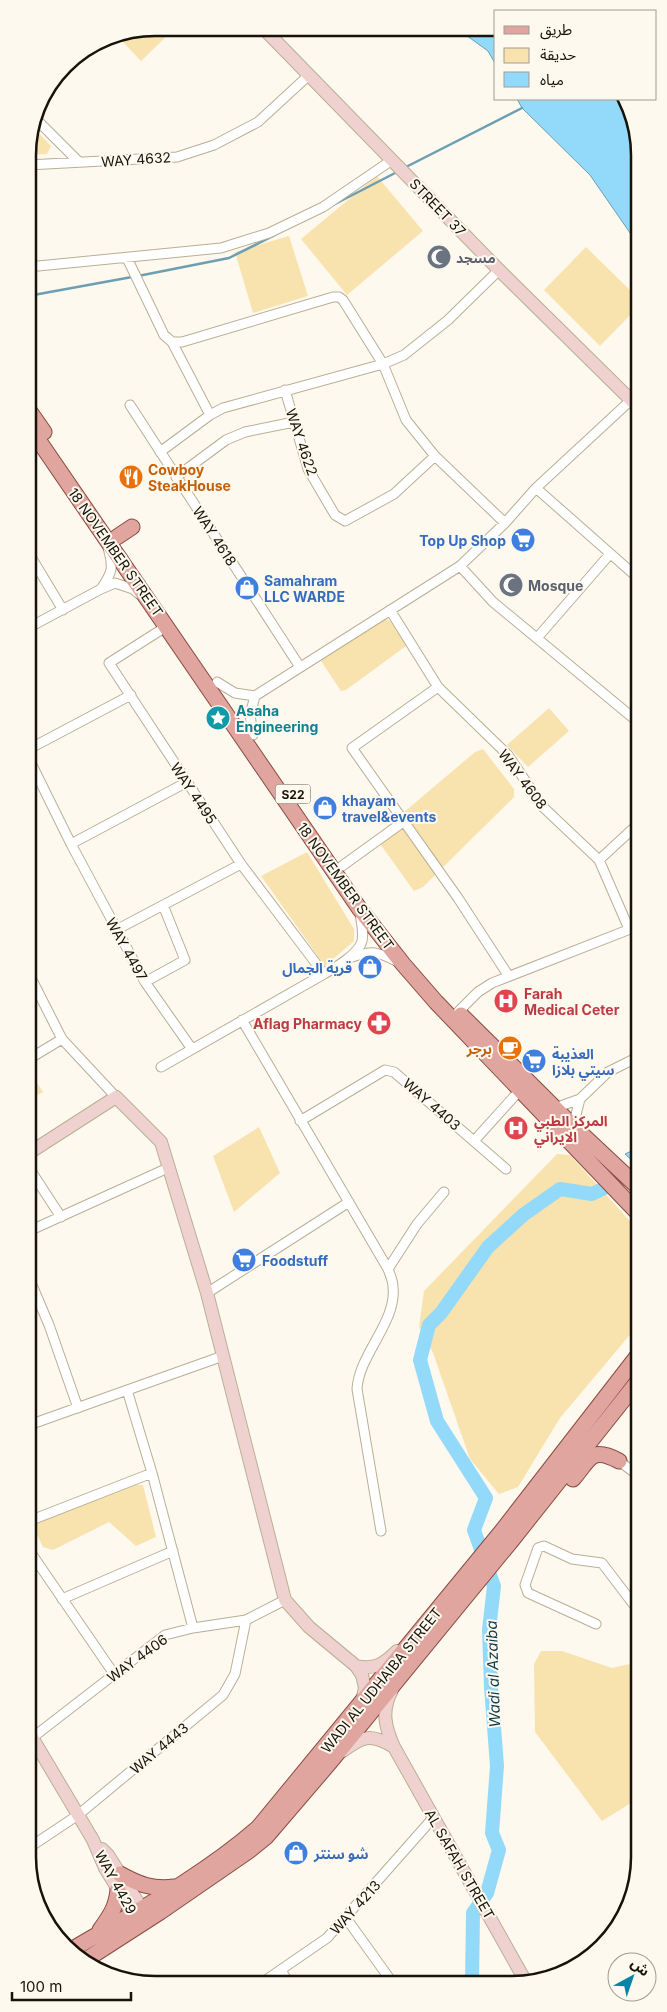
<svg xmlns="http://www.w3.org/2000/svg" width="667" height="2012" font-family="Inter,'Noto Sans Arabic',sans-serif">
  <rect width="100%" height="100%" fill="#fdf9ee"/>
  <path fill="#f8e3ae" d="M155,28h14l3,3 -31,30 -20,-21 8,-7z
    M33,127l18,19 -4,8 -19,1v-8z
    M377,176l46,55 -76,64 -46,-56z
    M289,236l19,60 -55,17 -18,-61z
    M586,247l51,50v11l-37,38 -56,-56z
    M384,618l6,3 15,22 1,3 -60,44 -5,1 -20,-30 2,-4z
    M549,708l20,23 -41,36 -21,-22z
    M483,749l31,40v8l-91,90 -9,4 -36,-50 -1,-6 98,-83z
    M307,852l47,77v12l-29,25 -64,-90z
    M29,1070l14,22 -14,8z
    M259,1127l21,46 -46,39 -21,-56z
    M557,1154l13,1 68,75 1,94 -79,94 -42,69 -19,7 -29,-35 -37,-106 -14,-26 5,-36z
    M135,1485h8l13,52 -20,9 -27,-24 -56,28 -10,-3 -11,-22 3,-3z
    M541,1651h21l50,17 17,-4 10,20v114l-37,23 -67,-89 -1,-68z"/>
  <path fill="#93dafa" stroke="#6e9eb2" d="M459,30h37v35l-8,-14z
    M517,99h103l17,32v112l-47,-68 -68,-67z
    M638,1148v18l-13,-12z"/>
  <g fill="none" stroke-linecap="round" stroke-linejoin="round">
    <path stroke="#6e9eb2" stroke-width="2.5" d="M404,168l118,-60
      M333,205l64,-33
      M138,276l91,-18 46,-23
      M28,296l104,-19"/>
    <path stroke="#93dafa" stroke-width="14" d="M472,1982l1,-69 14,-20 12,-43 -7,-17 5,-67 -6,-79 -2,-57 5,-44 -20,-56 12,-32 -49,-77 -17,-61 9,-35 12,-12 47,-66 35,-32 37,-26 32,5 46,-22"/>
    <defs>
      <path id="street" d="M35,118l44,44
        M28,165l149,-8 37,-12 44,-23 51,-47
        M127,258l37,77 8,7h10l151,-45h6l4,3 40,64 23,56 29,36 70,67
        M28,267l193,-19 48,-15 54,-26 69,-47
        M172,342l38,73
        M285,390l23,79 27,46 10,6 49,-27 41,-38
        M130,405l170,262
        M160,452l50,-37 13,-7 160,-44 21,-9 44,-35 51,-50
        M176,477l50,-37 19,-8 49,-10
        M536,488l102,90
        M108,548c6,20 4,25 -7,41l14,-6 18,6 6,5
        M28,552l35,58
        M460,566l33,36 145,120
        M390,610l48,77 70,68 35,52 56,53 30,69
        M167,626l-58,37 132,201 83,110
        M28,628l73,-39
        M537,638l73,-84
        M217,682l18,11 20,3 205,-130 45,-43 31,-35 95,-88
        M438,687l-86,61 106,150 50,77
        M253,735l-3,-20 5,-19
        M29,749l102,-54
        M29,759l42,85 74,138 47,67
        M71,844l116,-62
        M599,860l39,-36
        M342,866l61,-44
        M116,930l125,-66
        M349,958c24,-8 28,-7 49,4
        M29,974l33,65 54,58
        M145,982l40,-22 -22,-55
        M458,1012l20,-20 14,-9 146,-57
        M242,1020l146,249c2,5 5,12 5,18 4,35 -34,67 -36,102l24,142
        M29,1059l33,-20
        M161,1067l163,-93c12,-7 30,-17 37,-30 4,-9 0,-22 -1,-31
        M555,1108l25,-9 28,-27 30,-15
        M300,1121l85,-51 9,2 112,97
        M573,1126l7,-27
        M474,1141l46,-51
        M29,1168l32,49
        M29,1231l141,-64
        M388,1269l29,-45 27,-32
        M29,1278l20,47 29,83
        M207,1293l142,-91
        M127,1390l25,83 41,155
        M29,1425l194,-69
        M619,1461l20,15
        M29,1521l123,-48
        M29,1550l85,124
        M62,1599l111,-48
        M596,1624l-68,-31 -3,-8 13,-37 6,-2 28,13 30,4 32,42 5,2
        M32,1738l133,-103 28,-7 53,-8 39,-20
        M30,1847l48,-32 145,-120 12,-21 11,-54
        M346,1918l46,64
        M281,1970l7,12
        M263,1982l64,-44 106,-120"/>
      <path id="secondary" d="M263,28l236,242 138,136
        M29,1153l87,-56 45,45 46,151 78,307 24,27 47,39 6,9 3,13 -3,13
        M356,1666c19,4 28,-2 41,-15
        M392,1690c-11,21 -7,37 2,57l132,235
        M30,1734l63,106 12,28 32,52
        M343,1751c20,-15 28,-18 51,-4
        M102,1849l6,6 38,60"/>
      <path id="primary" d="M28,409l16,23
        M28,425l331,483 44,56 33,38 202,211
        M117,537l15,-10
        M461,1015l112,111 65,61
        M573,1479c17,-20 18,-33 46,-18
        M120,1874c18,10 33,16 54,13
        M100,1930c10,-14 17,-24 18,-41
        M71,1950c63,-37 132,-74 187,-122l244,-297 137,-177
        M87,1959l73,-47 90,-62 16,-13 65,-76 181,-221 127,-160"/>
    </defs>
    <use href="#street" stroke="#baaf94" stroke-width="11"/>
    <use href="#secondary" stroke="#baaf94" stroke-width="14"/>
    <use href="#primary" stroke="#8c4b41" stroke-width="17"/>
    <use href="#street" stroke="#fff" stroke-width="9"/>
    <use href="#secondary" stroke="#efd2cf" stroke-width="12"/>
    <use href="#primary" stroke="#e0a59f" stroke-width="15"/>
  </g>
  <defs>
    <symbol id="mosque-disc" viewBox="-11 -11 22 22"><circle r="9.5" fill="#6b7280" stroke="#fdf9ee"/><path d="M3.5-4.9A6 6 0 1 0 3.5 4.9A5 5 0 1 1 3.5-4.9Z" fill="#fff"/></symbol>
    <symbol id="restaurant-disc" viewBox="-11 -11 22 22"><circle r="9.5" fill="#e8710a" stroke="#fdf9ee"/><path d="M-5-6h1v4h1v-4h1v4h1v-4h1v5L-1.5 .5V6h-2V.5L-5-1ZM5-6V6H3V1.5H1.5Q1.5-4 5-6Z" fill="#fff"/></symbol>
    <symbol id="supermarket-disc" viewBox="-11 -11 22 22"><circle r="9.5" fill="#3f7fe0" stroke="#fdf9ee"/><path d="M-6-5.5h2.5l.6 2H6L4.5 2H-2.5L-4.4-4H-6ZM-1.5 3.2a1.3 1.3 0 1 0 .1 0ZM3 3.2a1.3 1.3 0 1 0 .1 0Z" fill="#fff"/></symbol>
    <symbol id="shop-disc" viewBox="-11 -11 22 22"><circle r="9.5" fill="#3f7fe0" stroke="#fdf9ee"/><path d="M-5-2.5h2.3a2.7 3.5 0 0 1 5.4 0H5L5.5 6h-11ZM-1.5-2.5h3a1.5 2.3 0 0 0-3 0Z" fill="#fff"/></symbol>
    <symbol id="sight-disc" viewBox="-11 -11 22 22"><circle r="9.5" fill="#0f9aa8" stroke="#fdf9ee"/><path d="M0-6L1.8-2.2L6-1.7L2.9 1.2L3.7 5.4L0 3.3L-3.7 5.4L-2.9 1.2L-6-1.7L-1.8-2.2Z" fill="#fff"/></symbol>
    <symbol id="hospital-disc" viewBox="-11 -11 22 22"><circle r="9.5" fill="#e0444e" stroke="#fdf9ee"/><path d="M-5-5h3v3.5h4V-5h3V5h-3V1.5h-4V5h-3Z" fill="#fff"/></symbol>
    <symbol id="pharmacy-disc" viewBox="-11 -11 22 22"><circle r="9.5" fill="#e0444e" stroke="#fdf9ee"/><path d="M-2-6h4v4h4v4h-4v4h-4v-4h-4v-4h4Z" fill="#fff"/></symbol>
    <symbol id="cafe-disc" viewBox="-11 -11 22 22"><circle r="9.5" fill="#e8710a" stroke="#fdf9ee"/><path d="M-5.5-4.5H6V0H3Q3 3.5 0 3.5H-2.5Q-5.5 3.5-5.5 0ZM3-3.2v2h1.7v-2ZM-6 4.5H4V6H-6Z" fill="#fff"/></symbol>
  </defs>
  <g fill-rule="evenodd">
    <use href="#mosque-disc" x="425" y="243" width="28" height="28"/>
    <use href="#restaurant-disc" x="117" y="463" width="28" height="28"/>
    <use href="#supermarket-disc" x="509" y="526" width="28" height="28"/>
    <use href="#mosque-disc" x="497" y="571" width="28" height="28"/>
    <use href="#shop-disc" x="233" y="574" width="28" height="28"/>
    <use href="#sight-disc" x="204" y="704" width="28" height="28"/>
    <use href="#shop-disc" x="311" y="794" width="28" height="28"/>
    <use href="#shop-disc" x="356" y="953" width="28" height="28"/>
    <use href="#hospital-disc" x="492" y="987" width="28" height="28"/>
    <use href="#pharmacy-disc" x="365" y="1009" width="28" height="28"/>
    <use href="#cafe-disc" x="496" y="1034" width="28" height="28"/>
    <use href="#supermarket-disc" x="520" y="1047" width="28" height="28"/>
    <use href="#hospital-disc" x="502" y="1114" width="28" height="28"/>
    <use href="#supermarket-disc" x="230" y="1246" width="28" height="28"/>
    <use href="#shop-disc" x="282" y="1839" width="28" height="28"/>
  </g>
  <g text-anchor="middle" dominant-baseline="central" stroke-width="4" stroke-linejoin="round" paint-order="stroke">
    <rect fill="#fdf9ee" stroke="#5c584e" stroke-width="1" x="275.5" y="784.5" width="35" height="19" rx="4"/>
    <g font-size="12" font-weight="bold" fill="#171309">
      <text x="293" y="794">S22</text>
    </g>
    <g font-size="14" fill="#171309" stroke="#fdf9ee">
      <text transform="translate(136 159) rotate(-4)">WAY 4632</text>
      <text transform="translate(438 207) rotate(46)">STREET 37</text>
      <text transform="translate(302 442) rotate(71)">WAY 4622</text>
      <text transform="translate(215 536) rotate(57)">WAY 4618</text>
      <text transform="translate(116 552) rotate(55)">18 NOVEMBER STREET</text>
      <text transform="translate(523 779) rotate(53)">WAY 4608</text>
      <text transform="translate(194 793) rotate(56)">WAY 4495</text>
      <text transform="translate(346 886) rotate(54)">18 NOVEMBER STREET</text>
      <text transform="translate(127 949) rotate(61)">WAY 4497</text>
      <text transform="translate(432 1104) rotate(41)">WAY 4403</text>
      <text transform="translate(137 1658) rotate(-36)">WAY 4406</text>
      <text transform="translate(381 1680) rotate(-51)">WADI AL UDHAIBA STREET</text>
      <text transform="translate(159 1748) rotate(-40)">WAY 4443</text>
      <text transform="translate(460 1864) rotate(60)">AL SAFAH STREET</text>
      <text transform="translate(116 1882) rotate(61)">WAY 4429</text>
      <text transform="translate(355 1907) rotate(-48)">WAY 4213</text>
    </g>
    <g font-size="14" font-weight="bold" fill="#5b616d" stroke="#fdf9ee" text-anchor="start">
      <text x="456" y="257">مسجد</text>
      <text x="528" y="585">Mosque</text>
    </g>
    <g font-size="14" font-weight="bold" fill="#c56008" stroke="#fdf9ee" text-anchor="start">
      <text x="148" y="469">Cowboy<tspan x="148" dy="16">SteakHouse</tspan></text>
      <text x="492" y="1048" text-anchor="end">برجر</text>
    </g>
    <g font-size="14" font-weight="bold" fill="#366cbe" stroke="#fdf9ee" text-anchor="start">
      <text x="506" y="540" text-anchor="end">Top Up Shop</text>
      <text x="264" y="580">Samahram<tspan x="264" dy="16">LLC WARDE</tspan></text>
      <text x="342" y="800">khayam<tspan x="342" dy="16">travel&amp;events</tspan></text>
      <text x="352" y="967" text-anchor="end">قرية الجمال</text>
      <text x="552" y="1053">العذيبة<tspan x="552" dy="16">سيتي بلازا</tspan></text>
      <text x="262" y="1260">Foodstuff</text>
      <text x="314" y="1853">شو سنتر</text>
    </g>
    <g font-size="14" font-weight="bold" fill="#0d838f" stroke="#fdf9ee" text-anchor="start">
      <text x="236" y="710">Asaha<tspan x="236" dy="16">Engineering</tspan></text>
    </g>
    <g font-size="14" font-weight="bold" fill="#be3a42" stroke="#fdf9ee" text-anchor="start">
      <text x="524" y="993">Farah<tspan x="524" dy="16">Medical Ceter</tspan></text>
      <text x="362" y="1023" text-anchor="end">Aflag Pharmacy</text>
      <text x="534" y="1120">المركز الطبي<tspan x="534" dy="16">الايراني</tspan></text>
    </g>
    <g font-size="15" font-style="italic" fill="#113b4b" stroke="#fdf9ee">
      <text transform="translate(493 1674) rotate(-92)">Wadi al Azaiba</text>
    </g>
  </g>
  <path d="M0 0H667V2012H0ZM155 36H512A119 119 0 0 1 631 155V1857A119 119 0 0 1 512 1976H155A119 119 0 0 1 36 1857V155A119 119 0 0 1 155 36Z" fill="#fdf9ee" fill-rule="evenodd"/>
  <path fill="none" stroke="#171309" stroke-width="2.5" d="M155 36H512A119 119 0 0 1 631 155V1857A119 119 0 0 1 512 1976H155A119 119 0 0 1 36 1857V155A119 119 0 0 1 155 36Z"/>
  <rect x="494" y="10" width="162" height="90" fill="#fdf9ee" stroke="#a19d92"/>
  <rect x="504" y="26" width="25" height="8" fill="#e0a59f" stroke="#a19d92"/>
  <text x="540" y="35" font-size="15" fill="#171309">طريق</text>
  <rect x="504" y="48" width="25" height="15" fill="#f8e3ae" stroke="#a19d92"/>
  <text x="540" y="60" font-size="15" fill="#171309">حديقة</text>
  <rect x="504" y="72" width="25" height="15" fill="#93dafa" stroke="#a19d92"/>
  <text x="540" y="85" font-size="15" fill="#171309">مياه</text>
  <g transform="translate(632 1977) rotate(40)"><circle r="24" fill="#fdf9ee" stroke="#a19d92"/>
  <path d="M0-4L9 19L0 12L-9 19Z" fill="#0484a8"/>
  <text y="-8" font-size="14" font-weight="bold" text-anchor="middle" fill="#171309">ش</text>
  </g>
  <path d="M12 1992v8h119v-8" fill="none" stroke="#171309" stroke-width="2.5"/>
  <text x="20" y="1992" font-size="15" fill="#171309" stroke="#fdf9ee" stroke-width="4" paint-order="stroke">100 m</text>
</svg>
